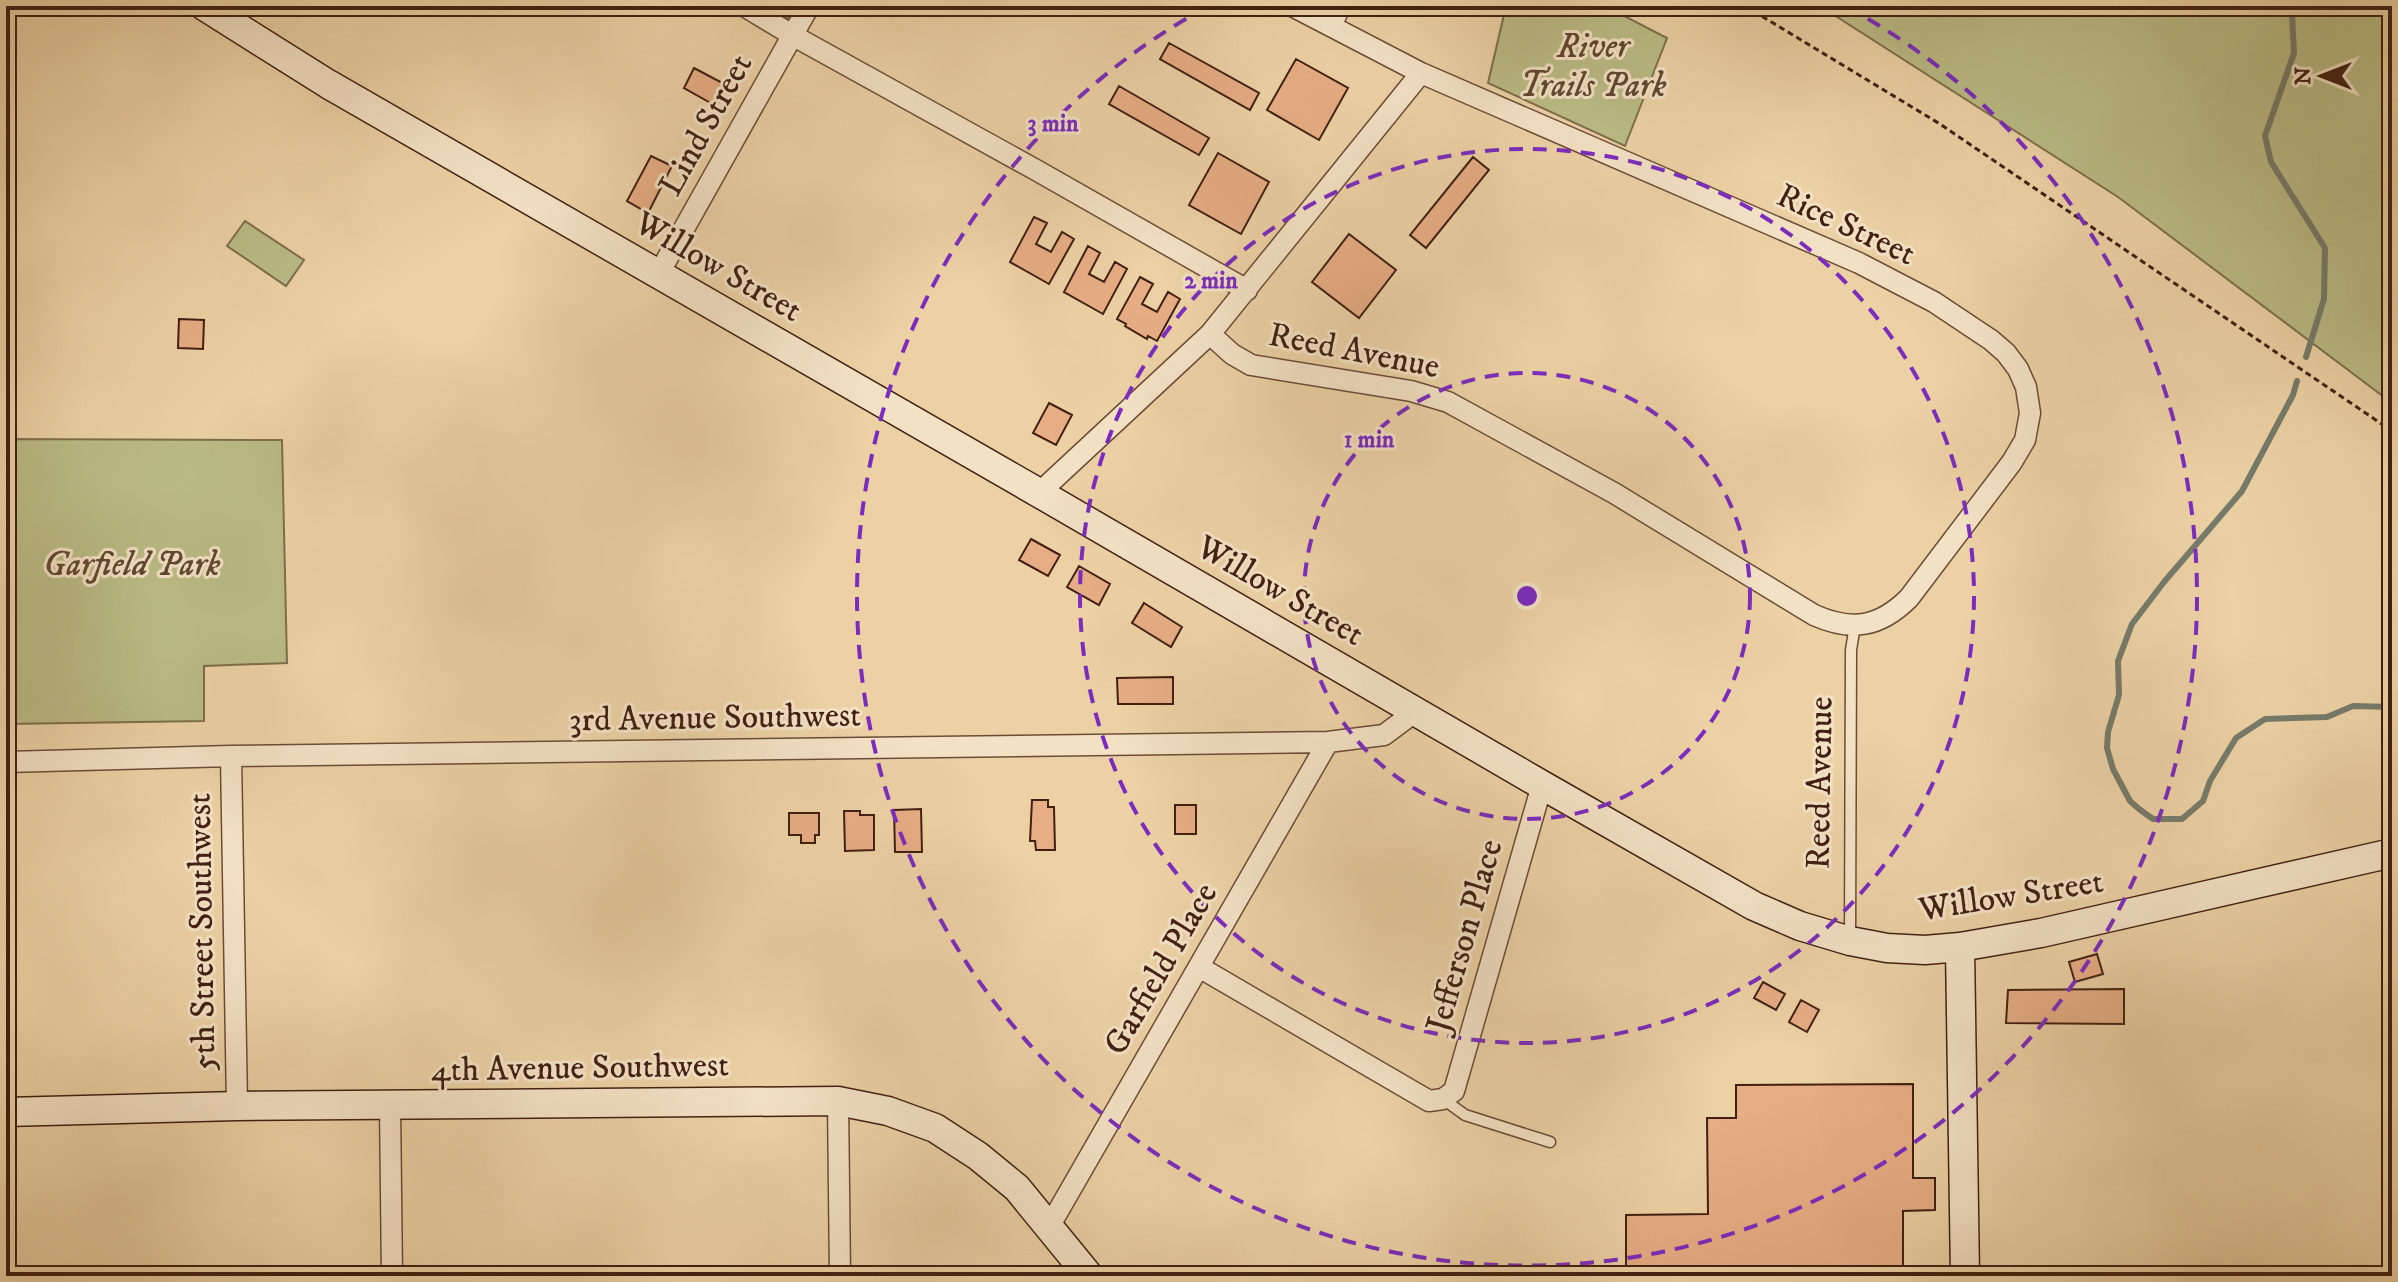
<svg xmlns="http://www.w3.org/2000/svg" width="2398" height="1282" font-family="'IM FELL DW Pica',serif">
  <rect width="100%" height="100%" fill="#ecd1a5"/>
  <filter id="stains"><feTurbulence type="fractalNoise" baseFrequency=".0025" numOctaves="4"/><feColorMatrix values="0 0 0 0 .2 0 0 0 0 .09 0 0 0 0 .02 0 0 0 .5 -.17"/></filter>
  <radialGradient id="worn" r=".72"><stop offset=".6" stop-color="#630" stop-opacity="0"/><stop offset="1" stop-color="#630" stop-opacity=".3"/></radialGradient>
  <path fill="#babb85" stroke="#7e6e4c" stroke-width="2" d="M761,6h37l-10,12h-9z
    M1506,6h99l62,32 -42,108 -137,-63z
    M1820,6h572v397l-274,-206z
    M245,221l59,39 -18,26 -59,-40z
    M6,439l276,1 5,223 -83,3v55l-198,3z"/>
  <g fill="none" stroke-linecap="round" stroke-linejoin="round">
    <path stroke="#767b6a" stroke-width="6" d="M2288,6l4,7 2,40 -29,83 6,26 54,86 -1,51 -18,58
      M2297,381l-4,14 -51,96 -78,91 -32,42 -14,37 1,34 -11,37 -1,16 6,21 17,32 9,8 14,10h29l21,-18 7,-20 26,-43 29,-19 62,-2 26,-11 39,1"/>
  </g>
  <path fill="#e7ad85" stroke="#412013" stroke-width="2" d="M1169,43l90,50 -9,17 -90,-51z
    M1296,59l52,29 -29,52 -52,-30z
    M694,68l34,18 -12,20 -32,-18z
    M1119,86l90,52 -10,17 -90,-51z
    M1218,153l51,29 -28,52 -52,-29z
    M651,156l21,10 -24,47 -21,-12z
    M1473,157l16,13 -63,78 -16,-13z
    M1034,217l13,6 -11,21 15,8 11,-20 12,7 -25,45 -39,-22z
    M1349,234l47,36 -37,48 -47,-36z
    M1088,246l12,7 -11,21 15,8 11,-20 12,7 -24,45 -39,-22z
    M1140,277l13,7 -11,20 15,8 11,-20 12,7 -23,42 -9,-5 -1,3 -22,-13 1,-2 -9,-5z
    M179,319l25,1 -1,29 -25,-1z
    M1049,403l23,12 -16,30 -23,-12z
    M1031,539l29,16 -12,21 -29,-16z
    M1079,566l31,18 -11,21 -32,-18z
    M1144,603l38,24 -11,20 -39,-24z
    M1173,677v27h-55l-1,-26z
    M1032,800h16v7h6l1,43h-19l-1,-9h-5z
    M1175,805h21v29h-21z
    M921,809l1,43h-27l-1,-42z
    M844,811h16v4h14v35l-29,1z
    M789,813h30v22h-4v8h-14v-8h-12z
    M2097,954l6,20 -28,8 -6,-20z
    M1763,982l22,12 -9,16 -22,-12z
    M2124,989v35l-118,-1 2,-33z
    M1801,1000l18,10 -12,22 -18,-10z
    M1913,1084v94h22v32l-32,1v65h-277v-61l82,-1 -1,-96h29v-33z"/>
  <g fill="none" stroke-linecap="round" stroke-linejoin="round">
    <defs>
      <path id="lane" d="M1335,29l11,-23
        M1850,939l1,-289 4,-25
        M1443,1099l22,16 85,27"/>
      <path id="street" d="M744,6l48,29 244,135 211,120
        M658,275l151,-269
        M1210,334l211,-261
        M1039,493l171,-159 22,20 19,11 160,26 37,11 166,91 200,122c38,17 66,12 95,-17l103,-136 13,-22 5,-27 -4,-26 -8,-18 -12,-16 -15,-13 -57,-38 -75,-39 -438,-190 -129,-67
        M231,756l6,350
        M6,762l225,-6 1097,-14 56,-7 32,-24
        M1199,967l230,134 14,-2 11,-8 88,-306
        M838,1101l2,175
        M390,1106l2,170
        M1049,1227l279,-485"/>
      <path id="secondary" d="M204,6l124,78 711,409 503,292 212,121 46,20 50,15 37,7 38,2 35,-3 81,-14 351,-80
        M1960,947l5,329
        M6,1112l231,-6 601,-5 50,10 47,17 43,28 39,32 72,88"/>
    </defs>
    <use href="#lane" stroke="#6c4c38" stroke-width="13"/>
    <use href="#street" stroke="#6c4c38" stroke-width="23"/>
    <use href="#secondary" stroke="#412013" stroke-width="31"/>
    <path stroke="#412013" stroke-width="3" stroke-dasharray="6 4" stroke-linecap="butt" d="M1745,6l195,118 452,307"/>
    <use href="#lane" stroke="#f3e1c4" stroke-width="10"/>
    <use href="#street" stroke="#f3e1c4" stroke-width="20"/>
    <use href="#secondary" stroke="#f3e1c4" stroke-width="28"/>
  </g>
  <g fill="none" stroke="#7b2cbf" stroke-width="4" stroke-dasharray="14 10">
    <circle cx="1527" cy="596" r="223"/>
    <circle cx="1527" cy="596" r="447"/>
    <path d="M1847 7A670 670 0 1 1 1207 7"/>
  </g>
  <g text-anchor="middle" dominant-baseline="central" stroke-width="6" stroke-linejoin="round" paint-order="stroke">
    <g font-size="34" font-style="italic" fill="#5f4730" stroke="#f3e1c4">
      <text x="1593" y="47">River<tspan x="1593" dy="39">Trails Park</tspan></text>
      <text x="132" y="565">Garfield Park</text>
    </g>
    <g font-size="34" fill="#412013" stroke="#f3e1c4">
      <text transform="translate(706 125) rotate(-61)">Lind Street</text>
      <text transform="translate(1846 225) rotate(25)">Rice Street</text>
      <text transform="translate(718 267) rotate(30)">Willow Street</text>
      <text transform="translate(1354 351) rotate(11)">Reed Avenue</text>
      <text transform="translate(1280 591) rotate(30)">Willow Street</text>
      <text transform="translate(715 718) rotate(-1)">3rd Avenue Southwest</text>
      <text transform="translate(1820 783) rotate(-89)">Reed Avenue</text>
      <text transform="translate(2011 896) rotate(-9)">Willow Street</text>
      <text transform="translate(202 932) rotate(-91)">5th Street Southwest</text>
      <text transform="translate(1465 936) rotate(-74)">Jefferson Place</text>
      <text transform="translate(1161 969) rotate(-60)">Garfield Place</text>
      <text transform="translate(580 1068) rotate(-1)">4th Avenue Southwest</text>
    </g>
  </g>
  <circle cx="1527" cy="596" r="12" fill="#7b2cbf" stroke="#f3e1c4" stroke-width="4"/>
  <g font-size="24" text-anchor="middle" font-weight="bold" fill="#7b2cbf" stroke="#f3e1c4" stroke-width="6" stroke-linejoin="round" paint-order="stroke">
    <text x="1053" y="131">3 min</text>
    <text x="1211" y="288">2 min</text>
    <text x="1369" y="447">1 min</text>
  </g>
  <rect width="2398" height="1282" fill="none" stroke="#ecd1a5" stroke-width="32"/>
  <rect x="8" y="8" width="2382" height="1266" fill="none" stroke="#412013" stroke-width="4"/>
  <rect x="16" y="16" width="2366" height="1250" fill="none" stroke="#412013" stroke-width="2"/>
  <g transform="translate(2322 76) rotate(270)" stroke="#f3e1c4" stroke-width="6" paint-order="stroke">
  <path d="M0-6L14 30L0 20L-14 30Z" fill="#412013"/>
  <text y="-12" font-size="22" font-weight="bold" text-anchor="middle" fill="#412013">N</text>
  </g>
  <rect width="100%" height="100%" filter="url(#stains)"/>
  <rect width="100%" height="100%" fill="url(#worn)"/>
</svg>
